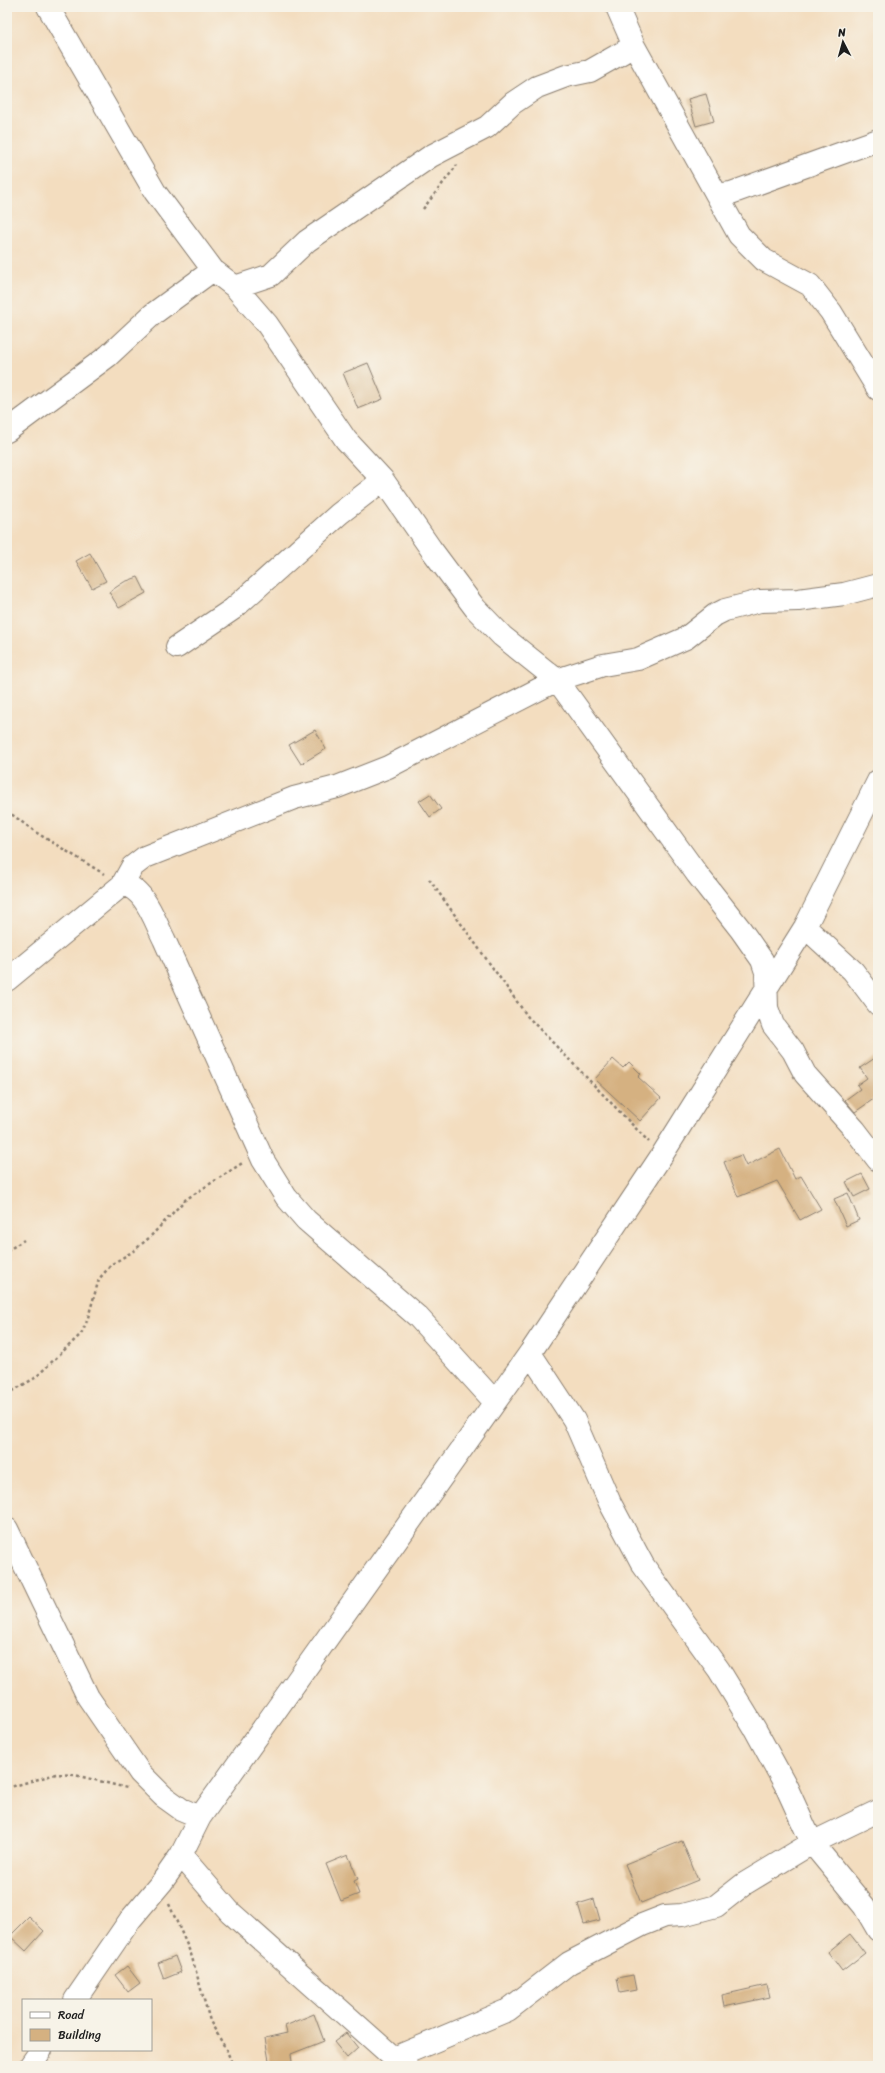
<svg xmlns="http://www.w3.org/2000/svg" width="885" height="2073" font-family="Sriracha,sans-serif">
  <rect width="100%" height="100%" fill="#f7f3e8"/>
  <filter id="ink" filterUnits="userSpaceOnUse"><feTurbulence type="fractalNoise" baseFrequency=".025" numOctaves="2"/><feDisplacementMap in="SourceGraphic" scale="8" xChannelSelector="R" yChannelSelector="G"/><feConvolveMatrix kernelMatrix="1 2 1 2 8 2 1 2 1" color-interpolation-filters="sRGB"/></filter>
  <filter id="wash" filterUnits="userSpaceOnUse"><feTurbulence type="fractalNoise" baseFrequency=".012" numOctaves="4" result="noise"/><feDisplacementMap in="SourceGraphic" scale="16" xChannelSelector="R" yChannelSelector="G"/><feGaussianBlur stdDeviation="0.9" result="paint"/><feColorMatrix in="noise" values="0 0 0 0 0 0 0 0 0 0 0 0 0 0 0 0 0 1.4 0 .05"/><feComposite in="paint" operator="in"/></filter>
  <g filter="url(#wash)">
    <rect width="100%" height="100%" fill="#f3ddbf"/>
    <g id="blocks">
      <path fill="#d5b181" d="M706,94l8,27 -18,5 -8,-27z
        M368,363l15,36 -25,10 -15,-36z
        M90,553l16,28 -14,7 -16,-27z
        M138,577l8,16 -27,15 -10,-16 15,-10z
        M315,730l11,19 -25,15 -12,-19z
        M430,794l11,15 -11,8 -11,-16z
        M878,1056v40l-23,16 -10,-12 15,-11 -3,-4 10,-7 -7,-10z
        M613,1059l10,9 6,-6 12,12 -3,3 23,21 -21,23 -45,-42z
        M780,1149l15,30 6,-3 20,33 -21,11 -23,-39 -39,16 -14,-35 17,-7 5,11z
        M862,1174l8,15 -16,8 -8,-15z
        M848,1193l11,27 -13,6 -12,-27z
        M682,1841l16,39 -57,23 -16,-39z
        M348,1855l10,24 -4,2 5,13 -18,7 -15,-37z
        M594,1899l6,21 -16,4 -6,-20z
        M29,1917l15,14 -18,20 -16,-15z
        M850,1934l15,19 -23,18 -14,-19z
        M175,1956l6,16 -17,7 -6,-16z
        M127,1966l13,17 -12,9 -13,-17z
        M633,1975l3,15 -16,3 -3,-15z
        M767,1985l3,12 -46,10 -2,-12z
        M314,2014l10,27 -33,13 1,8 -22,4 -5,-28 22,-5 -2,-7z
        M346,2033l12,15 -11,10 -13,-16z"/>
    </g>
  </g>
  <g filter="url(#ink)">
    <use href="#blocks" fill-opacity="0" stroke="#887c6e" stroke-width="1"/>
    <g fill="none" stroke-linecap="round" stroke-linejoin="round">
      <defs>
        <path id="minor" d="M48,7l107,185 58,78 22,17 32,37 79,116 37,40 48,69 44,59 27,28 55,44 140,194 44,56 21,30 4,12 1,36 6,17 20,26 12,23 50,56 23,30
          M617,7l17,39 105,189 25,25 46,25 21,27 47,77
          M717,195l14,-2 147,-53
          M235,287l36,-12 36,-34 124,-85 56,-29 26,-24 24,-16 29,-11 24,-5 44,-25
          M7,431l101,-75 45,-42 60,-44
          M177,647l56,-38 106,-95 44,-34
          M122,885c22,1 33,37 42,54l99,221 23,37 20,23 112,97 76,84
          M805,927l48,44 25,33
          M7,980l115,-95 10,-18 13,-10 149,-59 43,-11 51,-20 169,-87 46,-15 35,-6 48,-21 29,-23 10,-5 35,-9 38,-1 46,-6 34,-9
          M530,1353l44,67 36,83 33,62 76,105 36,59 30,55 27,59 52,63 14,24
          M7,1529l81,168 52,76 23,23 18,13 19,8
          M181,1855l49,57 164,146 12,7
          M75,2000l55,-80 32,-38 19,-27 19,-38 330,-464 132,-198 143,-228 73,-146
          M394,2058l114,-48 61,-47 73,-38 23,-9 17,-1 34,-9 28,-22 68,-41 66,-32
          M30,2066l11,-16"/>
      </defs>
      <use href="#minor" stroke="#887c6e" stroke-width="24"/>
      <path stroke="#887c6e" stroke-width="2.5" stroke-dasharray="3 3" stroke-linecap="butt" d="M423,209l34,-44
        M7,811l30,22 67,41
        M429,879l99,138 121,125
        M7,1251l17,-11
        M7,1394l28,-16 46,-44 6,-13 12,-42 13,-15 20,-12 17,-14 36,-38 59,-38
        M7,1788l49,-14 19,1 52,13
        M169,1904l22,50 19,67 17,30 6,15"/>
      <use href="#minor" stroke="#fff" stroke-width="22"/>
    </g>
  </g>
  <rect width="885" height="2073" fill="none" stroke="#f7f3e8" stroke-width="24"/>
  <rect x="22" y="1999" width="130" height="52" fill="#f7f3e8" stroke="#9f9d96"/>
  <rect x="30" y="2012" width="20" height="6" fill="#ffffff" stroke="#9f9d96"/>
  <text x="58" y="2019" font-size="12" fill="#1c1c1c">Road</text>
  <rect x="30" y="2029" width="20" height="12" fill="#d5b181" stroke="#9f9d96"/>
  <text x="58" y="2039" font-size="12" fill="#1c1c1c">Building</text>
  <g transform="translate(843 42) rotate(354)" stroke="#f7f3e8" stroke-width="3" paint-order="stroke">
  <path d="M0-3L7 15L0 10L-7 15Z" fill="#1c1c1c"/>
  <text y="-6" font-size="11" font-weight="bold" text-anchor="middle" fill="#1c1c1c">N</text>
  </g>
</svg>
